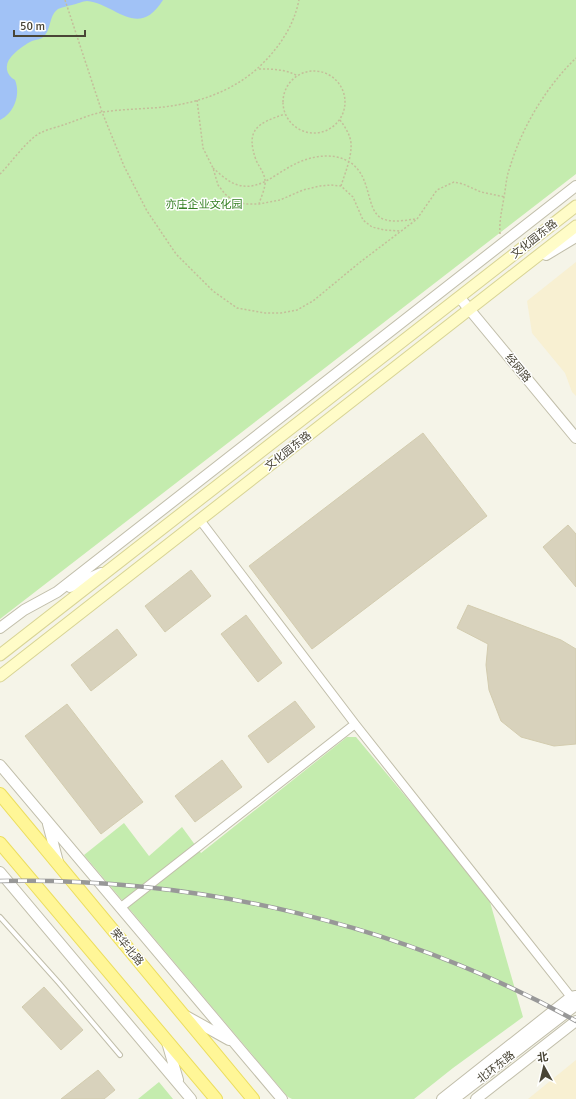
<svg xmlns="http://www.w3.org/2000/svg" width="576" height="1099" font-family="Signika,'Noto Sans SC',sans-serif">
  <rect width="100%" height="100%" fill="#f5f4e8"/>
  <path fill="#f8f0d2" d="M576,262v134l-4,-4 -7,-19 -33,-40 -5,-32z
    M576,1060v39h-48z"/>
  <path fill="#c4ecae" d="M0,0h576v174l-576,445z
    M347,737h9l132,158 35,122 -70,51 -39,31h-122l-4,-2 -204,-242 40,-32 25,33 33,-29 19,26z
    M159,1082l14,17h-35z"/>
  <path fill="#a1c2f6" d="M0,0h163c-25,40 -47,4 -76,1 -4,0 -10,3 -15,4 -4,1 -10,2 -14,4 -10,7 -6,22 -16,29 -4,2 -9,2 -12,4 -6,3 -15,10 -19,15 -7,8 -5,18 4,23 6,15 -1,33 -15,40z"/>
  <path fill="#d8d2bc" stroke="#d3ccaf" d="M423,433l64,83 -175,133 -63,-83z
    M568,525l8,9v53l-33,-40z
    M191,570l20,26 -46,36 -20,-26z
    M468,605l93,35 15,9v95l-22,2 -33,-9 -20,-16 -12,-31 -3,-25 2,-21 -31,-16z
    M246,615l36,48 -24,19 -37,-48z
    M117,629l20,26 -46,36 -20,-26z
    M295,701l20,26 -47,36 -20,-27z
    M67,704l76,98 -42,32 -76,-98z
    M222,760l20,27 -47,35 -20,-26z
    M44,987l39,43 -22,20 -39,-43z
    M98,1070l17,20 -11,9h-43z"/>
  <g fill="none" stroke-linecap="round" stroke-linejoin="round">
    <defs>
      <path id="service" d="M0,917l59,66 61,72"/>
      <path id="minor" d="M200,520l155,204 216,273
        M120,908l235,-184"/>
      <path id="tertiary" d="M546,255l30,-18
        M460,298l116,140
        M70,587l31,-14
        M0,628l24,-18 33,-18 519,-406
        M0,765l282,334
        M48,824l10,38
        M0,872l191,227
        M186,1016l43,24
        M167,1042l11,38
        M442,1099l129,-102 5,-1
        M454,1099l122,-94
        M476,1099l100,-78"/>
      <path id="secondary" d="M0,655l576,-449
        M0,676l576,-450"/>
      <path id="primary" d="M0,794l253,305
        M0,843l216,256"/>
    </defs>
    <use href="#service" stroke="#c1beaa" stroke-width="6"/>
    <use href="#minor" stroke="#c1beaa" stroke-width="10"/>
    <use href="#tertiary" stroke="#c1beaa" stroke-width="12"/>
    <use href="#secondary" stroke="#d8d495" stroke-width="13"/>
    <use href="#primary" stroke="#ecde5f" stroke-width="14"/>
    <path stroke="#c4be9a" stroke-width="1.5" stroke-dasharray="2 2" stroke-linecap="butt" d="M65,0l37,112 22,54 23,45 29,43 37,37 24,17 28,5h16l16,-3 16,-9 46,-38 58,-44 20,-29 17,-8 9,2 18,8 24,5
      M259,69c14,0 26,0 39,7
      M283 102a31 31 0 1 1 62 0a31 31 0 1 1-62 0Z
      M197,100l6,48 10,20 5,17 7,9 9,7 11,3h14l21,-4 23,-10 17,-4 11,-1 10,1 12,11 10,23 9,7 12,3 17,1
      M340,120c5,7 10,14 11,23 1,14 -6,30 -10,43
      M213,168c7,6 15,14 25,17 21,6 37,-11 55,-20 13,-7 30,-11 44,-8 39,9 25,53 46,62 11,4 23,1 33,0
      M0,174c11,-11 27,-34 40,-41 8,-4 18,-6 26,-9 12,-4 25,-10 37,-12 20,-3 41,-3 61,-5 39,-5 75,-18 102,-47 16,-17 28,-36 33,-60
      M259,204c2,-7 7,-17 6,-24 -1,-8 -6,-13 -9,-20 -11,-31 2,-37 29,-46
      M500,234c-1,-13 2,-24 4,-37 2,-10 2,-20 6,-30 12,-40 36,-80 66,-109"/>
    <use href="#service" stroke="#fff" stroke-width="4"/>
    <use href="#minor" stroke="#fff" stroke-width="8"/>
    <use href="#tertiary" stroke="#fff" stroke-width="10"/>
    <use href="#secondary" stroke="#fffcc8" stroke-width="11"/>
    <use href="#primary" stroke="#fff697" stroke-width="12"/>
    <defs>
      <path id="rail" d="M0,881c199,-4 402,43 576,140"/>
    </defs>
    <use href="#rail" stroke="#989898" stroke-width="4.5"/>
    <use href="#rail" stroke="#fff" stroke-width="3" stroke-dasharray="9" stroke-linecap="butt"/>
  </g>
  <g text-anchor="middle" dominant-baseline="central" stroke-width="3" stroke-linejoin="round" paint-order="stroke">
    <g font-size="11" fill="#358024" stroke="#fff">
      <text x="204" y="204">亦庄企业文化园</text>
    </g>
    <g font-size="11" fill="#494536" stroke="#fff">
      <text transform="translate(534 239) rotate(-38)">文化园东路</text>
      <text transform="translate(518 368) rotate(50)">经网路</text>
      <text transform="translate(288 451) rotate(-38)">文化园东路</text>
      <text transform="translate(127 947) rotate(50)">荣华北路</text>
      <text transform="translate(496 1067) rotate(-38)">北环东路</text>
    </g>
  </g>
  <g transform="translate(544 1067) rotate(352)" stroke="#ffffff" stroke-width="3" paint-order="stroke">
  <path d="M0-3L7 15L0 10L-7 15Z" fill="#494536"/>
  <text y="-6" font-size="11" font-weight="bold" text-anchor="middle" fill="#494536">北</text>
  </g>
  <path d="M14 30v6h71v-6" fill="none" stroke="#494536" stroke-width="2"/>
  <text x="20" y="30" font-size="12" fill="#494536" stroke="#ffffff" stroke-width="3" paint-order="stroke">50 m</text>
</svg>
